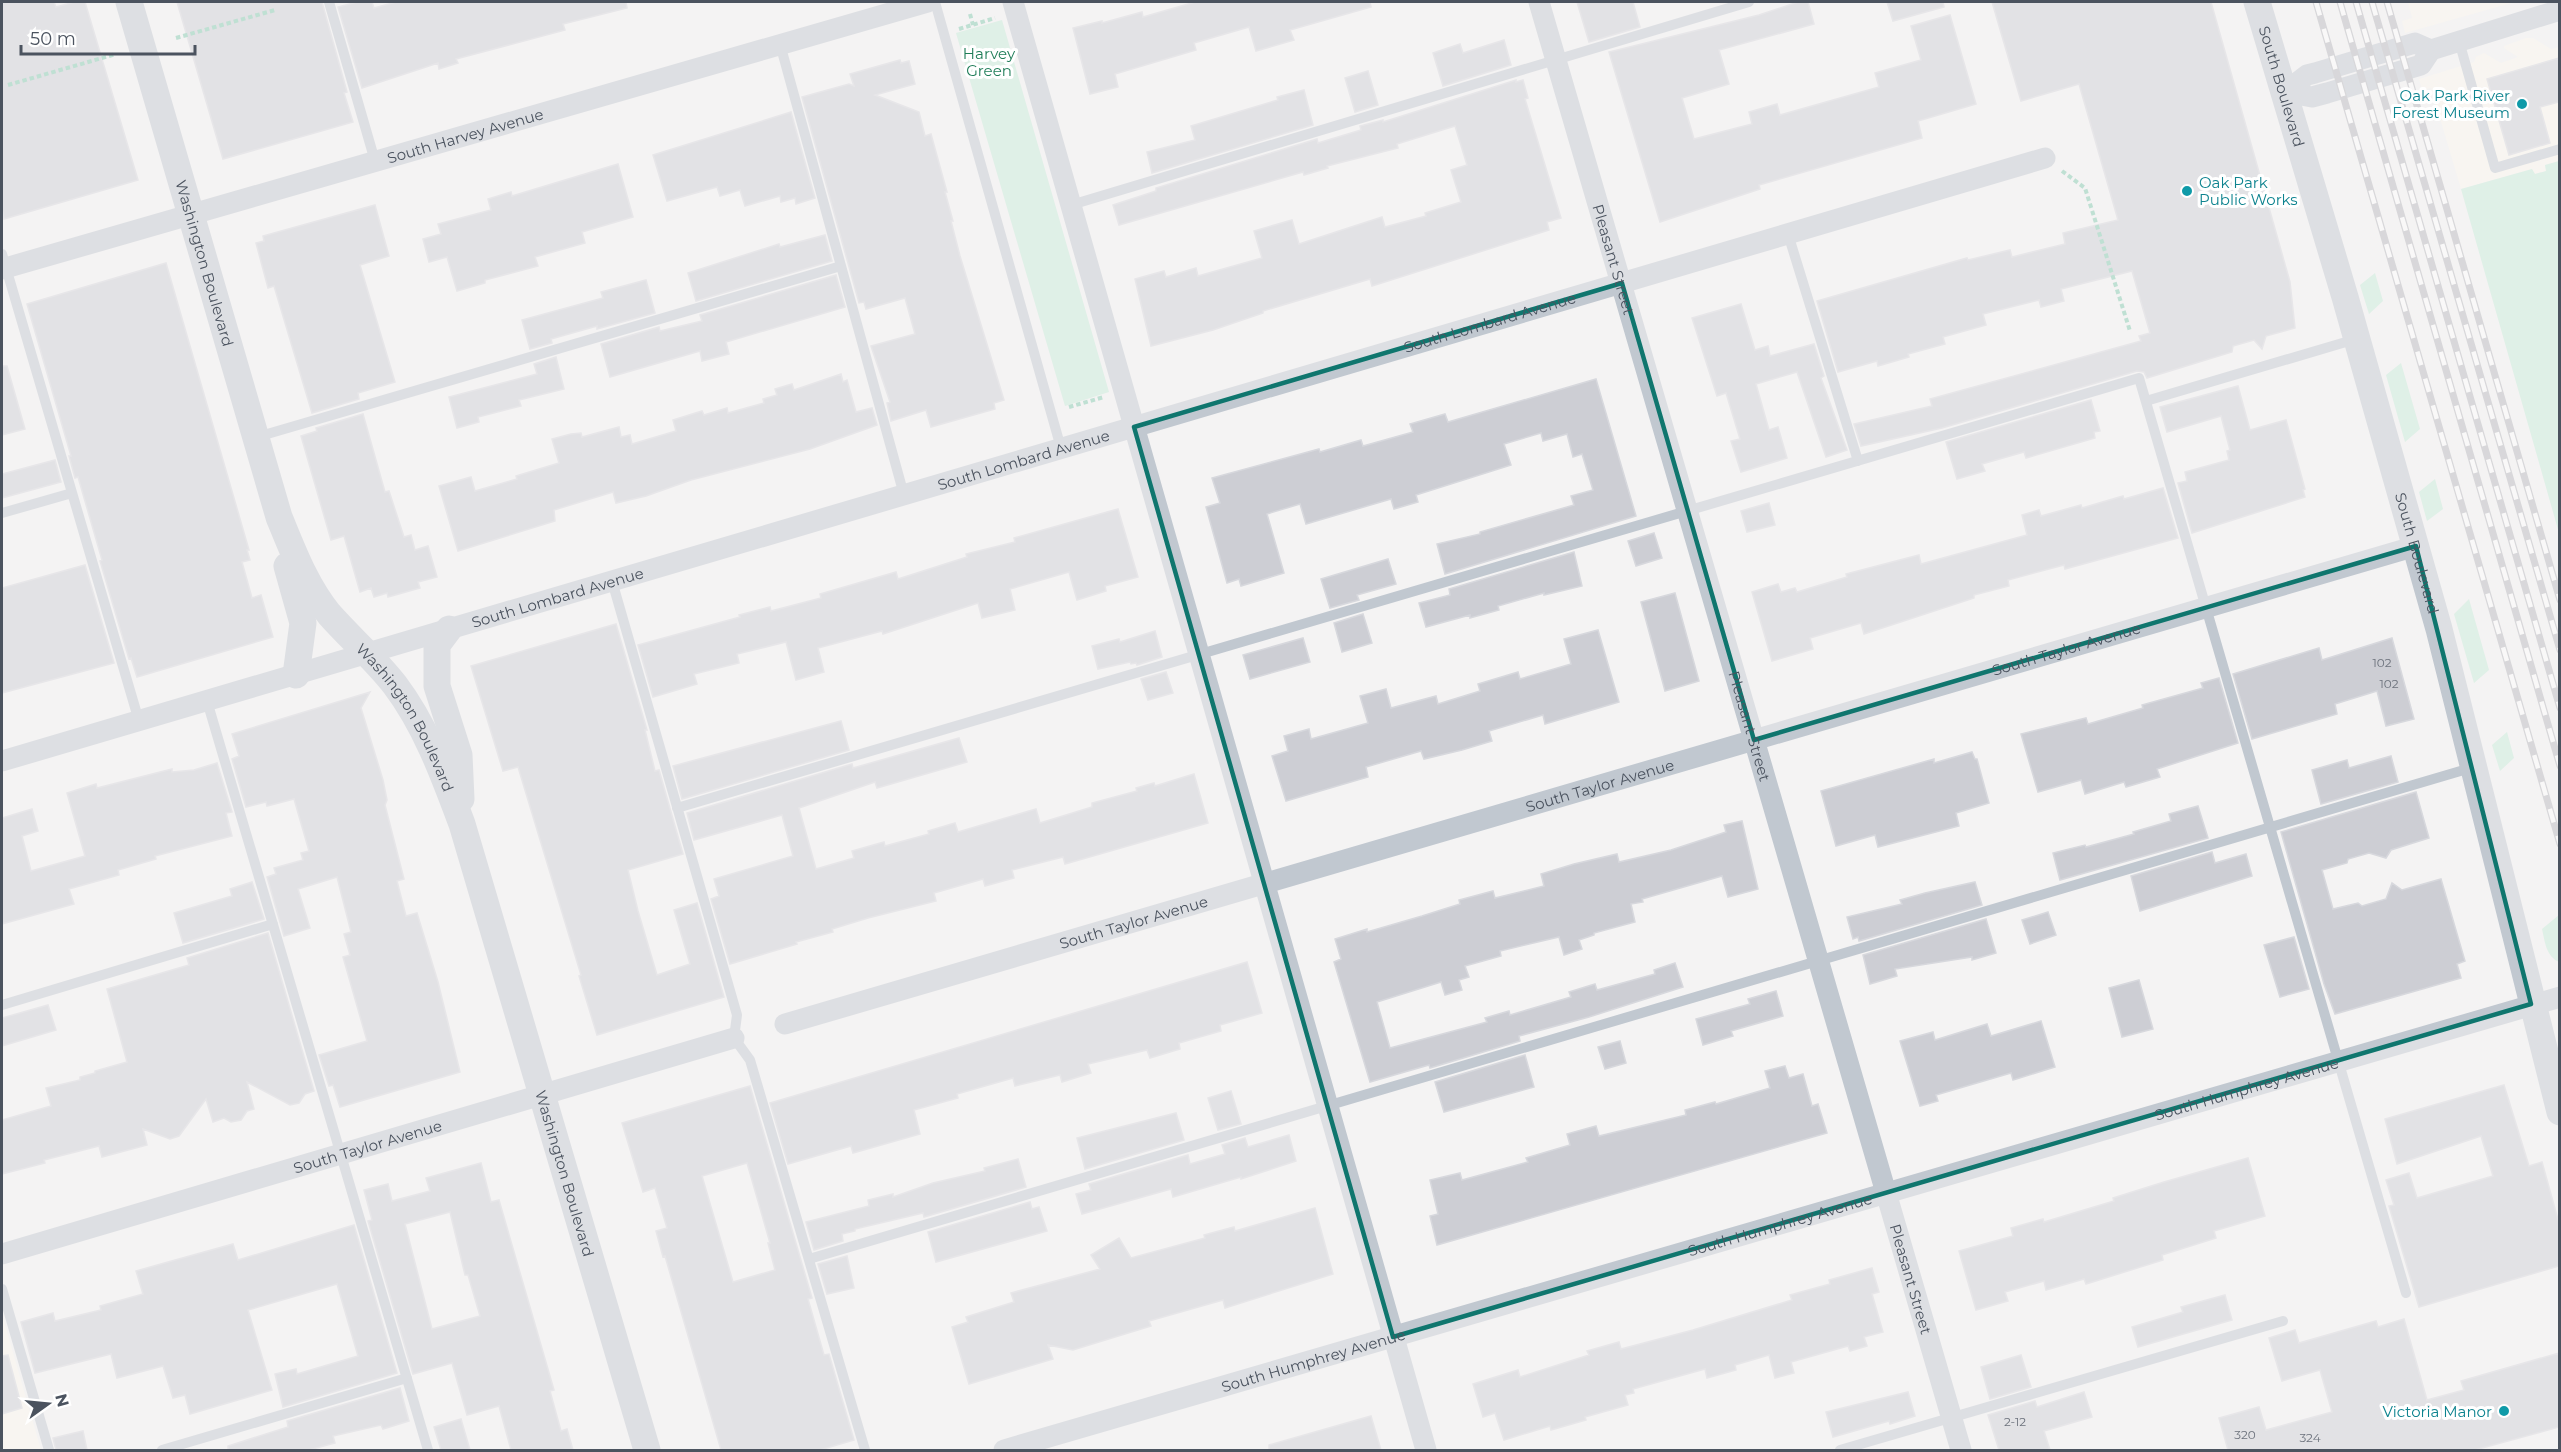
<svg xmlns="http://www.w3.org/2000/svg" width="2561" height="1452" font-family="Montserrat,sans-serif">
  <rect width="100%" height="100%" fill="#f4f3f3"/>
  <path fill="#fcf9ef" d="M2408,2h107l-110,31 -3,-12 10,-3z
    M2526,38h7l18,11 8,-2v114l-14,4 1,6 -12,3 -2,-5 -71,20 -30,-101 -9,2 -3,-11 55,-17 2,-5 8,-4 17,10 17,-6 -14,-9v-2z
    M2,1314l39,136h-39z"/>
  <path fill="#c5edd9" d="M1002,20l107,372 -44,14 -109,-373z
    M2559,161h1l-1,372 -98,-344 71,-20 3,5 11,-3 -1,-6z
    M2375,273l8,28 -14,13 -9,-29z
    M2401,363l19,66 -15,13 -19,-67z
    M2435,479l8,30 -16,12 -8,-29z
    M2469,599l20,71 -15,13 -20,-69z
    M2507,732l7,26 -14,13 -8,-26z
    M2559,915v47c-13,-6 -14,-20 -17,-33z"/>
  <path fill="#cdced4" stroke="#d7d8dd" stroke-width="1.5" fill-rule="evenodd" d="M2,2h52l2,5 18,-5h11l53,178 -134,39 -2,-10z
    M177,2h145l25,90 -3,1 9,29 -130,37z
    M357,2h15l2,6 22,-6h230l1,6 -64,16 2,6 -109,29 2,4 -19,6 -1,-6 -76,25 -24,-81z
    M1195,2h175l1,5 -81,23 4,10 -38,11 -7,-24 -55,16 2,7 -81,24 3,13 -28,7 -17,-66 29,-7v2l40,-11 1,5z
    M1577,2h56l7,25 -51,15z
    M1798,2h10l6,22 -95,26 10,34 -47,14 12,41 58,-15 -3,-12 28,-8 3,11 99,-28 -4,-14 46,-13 -10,-34 39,-11 26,89 -58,17 4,17 -163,47 1,4 -100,33 -51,-170 150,-37z
    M1887,2h56l1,5 -51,14z
    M1992,2h219l79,280 5,46 -29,8 -4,13 -8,-9 -21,6 -1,6 -85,26 -3,-6 -7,-1 -195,57 -81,18 -7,-22 78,-18 -2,-7 211,-58 -2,-5 11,-3 -18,-62 -71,18 3,12 -23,6 -2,-7 -56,14 3,11 -43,12 2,7 -37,10 1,3 -31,9 -1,-5 -39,11 -21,-71 150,-43 1,2 42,-10 2,7 53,-13 -2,-11 55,-13 -39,-136 -58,17z
    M1504,40l7,25 -68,21 -10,-33 27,-9 3,9z
    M2559,58v44l-19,5 10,36 -41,12 -22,-76z
    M900,60l1,3 8,-2 6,23 -40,11 44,17 6,24 6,-2 16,58h-2l8,29h-2l9,35 44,144 -10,3 1,6 -64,18 -5,-17 -35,11 -4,-18 3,-1 -19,-56 44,-12 -10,-36 -39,11 -2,-7 -5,1 -57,-206 47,-13 5,2 -4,-12z
    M1368,71l10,34 -23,7 -10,-34z
    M1516,80v2l7,-2 5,18 -3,1 36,119 -14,4 2,8 -177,56 -2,-7 -107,32v2l-50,17 -62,16 -16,-67 29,-8 2,6 30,-9 2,8 64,-18 -8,-27 38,-11 7,24 83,-27 3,10 41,-11 -1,-3 36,-11 -10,-32 16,-5 -12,-39 -58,18 1,4 -71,18 1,2 -24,7 -1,-3 -184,53 -6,-20 43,-14v-3l161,-49 1,4 43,-13 -1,-4 23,-6v2z
    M1304,90l9,35 -161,48 -5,-21 48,-12 -4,-14 87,-26 -1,-3z
    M791,112l24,86 -19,6 -1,-6 -14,4 -1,-6 -35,10 -5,-16 -20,6 -3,-9 -50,14 -14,-46z
    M618,164l15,53 -51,15 3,11 -50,14 3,9 -53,14v3l-28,8 -10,-34 -18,5 -6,-23 18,-5 -3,-10 53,-14 -3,-11 23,-7 1,4z
    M375,205l14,51 -29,9 35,117 -37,11 1,6 -47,14 -38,-127 -6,2 -12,-45 8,-2 -1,-5z
    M825,235l7,26 -136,40 -8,-28 91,-29 1,3z
    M166,263l83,287h-2l3,10 -8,2 10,36 9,-3 12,42 -136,40 -6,-19 -2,1 -29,-98 2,-1 -24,-83 -3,1 -6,-22h2l-44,-152z
    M836,275l9,32 -119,35 3,12 -27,7 -2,-10 -90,26 -9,-33 58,-17 1,4 42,-10 -2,-6z
    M646,280l9,33 -58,16v-3l-46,13 1,4 -22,6 -8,-29 81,-22 -2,-6z
    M1741,304l14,46 13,-4 2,10 44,-12 10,32 -3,2 26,72 -21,7 -29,-85 -41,12 13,46 9,-3 9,31 -46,14 -10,-31 9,-2 -14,-46 -9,3 -25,-78z
    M556,357l8,32 -45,11 2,6 -43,11 1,5 -22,6 -8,-31 88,-23 -3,-10z
    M2,366h5l18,63 -23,6z
    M841,374l2,8 4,-2 9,32 16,-4 5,17 -67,24 -119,31 -45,16 -30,7 -3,-11 -59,18 1,11 -97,30 -19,-65 32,-9 4,14 42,-12 -1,-3 43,-13 -7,-24 19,-5 10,-1 1,4 37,-10 2,10 9,-2 2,9 44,-13 -3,-11 29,-9 2,4 23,-7 1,5 36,-10 -1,-4 14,-4 -2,-6 17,-5 2,6z
    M1596,379l40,137 -191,58 -8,-30 43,-10v-2l94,-27 -3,-9 22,-6 -11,-36 -9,3 -6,-23 -24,7 -2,-8 -37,11 7,21 -95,30 2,7 -24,7 -3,-10 -85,25 -6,-20 -33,10 17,59 -43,13 -2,-7 -12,4 -21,-76 14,-4 -8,-25 107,-29 1,3 41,-12 2,6 50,-14 -3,-8 35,-10 3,8z
    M2238,386l12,44 36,-10 19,69 -2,1 2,7 -113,36 -14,-50 9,-2 -2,-9 44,-12 -2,-9 3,-1 -9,-34 -54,16 -7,-25z
    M2091,400l9,31 -6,1 1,6 -69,20 -2,-6 -42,12 3,7 -28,8 -11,-37z
    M363,414l22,78 4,-1 15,46 7,-2 4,15 13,-4 9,31 -19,5 2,6 -32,9 -1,-4 -13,4 -3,-9 -11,4 -16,-56 -13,4 -30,-104 16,-5 -1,-3z
    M55,460l6,22 -59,16v-24z
    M2163,488l15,50 -113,31 -1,-4 -56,15 1,6 -35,9v3l-110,36 -3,-11 -51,15 3,11 -41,12 -20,-69 26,-8 3,8 14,-4 2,4 50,-15 -1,-3 73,-19 2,9 106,-29 -5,-20 17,-5 2,6 40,-11 1,3 41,-12 1,3z
    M1769,503l6,22 -28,7 -6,-21z
    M1118,509l20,68 -33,9 1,5 -29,9 -8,-28 -59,17 5,21 -33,8 -4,-15 -95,31 -1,-3 -64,17 6,24 -28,8 -10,-38 -49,12 2,9 -45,11 3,10 -44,13 -15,-52 102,-28 -1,-2 31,-8 1,4 50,-13 -1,-4 76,-22 2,7 69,-22 -1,-3 49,-12 -1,-4z
    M1654,533l8,25 -26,8 -8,-25z
    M1574,552l8,34 -38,9v-2l-46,13 1,4 -29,8v-3l-44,12 -7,-24 31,-8 -1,-6z
    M1388,559l8,25 -39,11 2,5 -29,8 -9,-29z
    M85,565l29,98 -112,30v-105z
    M1675,593l24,88 -34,10 -24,-89z
    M1363,614l9,29 -30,9 -8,-29z
    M616,624l31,106h-2l10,41 4,-1 24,84 -55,16 10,41 19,64 33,-11 -16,-54 23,-7 27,94 -127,38 -18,-59 2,-1 -63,-208 -15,4 -32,-105z
    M1598,630l21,72 -74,22 -2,-9 -54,16 3,10 -30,9 -38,9 -3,-8 -55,16 2,10 -82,24 -14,-45 16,-5 -4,-15 25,-7 2,10 57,-16 -8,-27 26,-7 5,19 45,-12 2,8 42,-13 -2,-7 40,-12 2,7 51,-15 -7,-25z
    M1155,631l7,26 -25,8 -1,-2 -5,1 -1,-2 -32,7 -6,-23 27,-7 1,3z
    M1303,638l7,24 -60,17 -7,-24z
    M2392,638l22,81 -28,7 -9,-35 -42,13 2,10 -85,25 -19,-65 86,-26 3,12z
    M1166,672l7,21 -25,7 -7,-21z
    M2219,678l19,65 -81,26 3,8 -34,10 -2,-5 -39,12 -4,-14 -43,12 -17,-58 65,-16 2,6 55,-16 -1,-3 61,-17 -2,-5z
    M370,692l-9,16 22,72 4,20 -2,5 19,74 -7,2 9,35 11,-3 21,69 22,90 -120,35 -7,-22 -4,1 -10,-31 48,-14 -24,-84 7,-2 -6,-21 7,-2 -14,-55 -39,12 12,39 -26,8 -17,-59 9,-3 -2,-6 29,-8 -2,-7 8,-2 -15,-52 -27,7 -1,-4 -20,5 -14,-48 7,-3 -7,-22z
    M841,721l8,29 -167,49 -9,-33z
    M959,738l8,24 -90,26 -2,-6 -76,26 17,61 38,-11 -2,-7 32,-9 1,4 44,-12 -1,-3 27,-8 3,9 78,-23 4,14 52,-16v-4l45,-12 -1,-3 18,-5 1,3 39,-12 14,49 -143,41 -2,-7 -51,13 2,8 -29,8 -2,-7 -49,14 2,8 -68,17 -36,11 1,3 -37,10 1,2 -67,20 -19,-65 8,-3 -5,-17 79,-23 -11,-41 -88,25 -7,-27 165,-49 1,4z
    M1972,752l3,7h2l12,44 -33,10 3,13 -81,21 -3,-12 -39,11 -15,-55 113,-32v4z
    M2391,756l7,26 -77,22 -9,-34 35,-10 2,8z
    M217,763l15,49 -6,1 6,23 -77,20 1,3 -38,11 1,5 -50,14 5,15 -72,20v-106l30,-9 6,22 -16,5 9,35 54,-15 -18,-63 29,-9 1,4 75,-19v3l22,-2z
    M2416,792l13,46 -38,12 -5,8 -17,-5 -21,6 -1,4 -25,7 11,39 25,-6 4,3 24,-7 6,-16 10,7 39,-11 24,82 -8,3 4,14 -126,36 -11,-30 -43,-152z
    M2198,806l10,32 -148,42 -7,-27 32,-8 1,2 48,-13 -1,-2 38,-11 -2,-7z
    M1742,821l16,68 -30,8 -6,-21 -80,23 1,3 -12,2 4,18 -41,11v2l-15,5 3,9 -18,6 -5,-18 -59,14 1,5 -36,10 4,11 -10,3 3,10 -17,5 -4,-13 -64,20 13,46 97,-26 -2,-4 24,-7 1,4 61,-18 -2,-5 26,-8 2,6 58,-16 -1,-4 21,-7 8,24 -94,30 -70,19 1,5 -90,27 -1,-3 -59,17 -36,-120 7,-3 -6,-20 32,-10v3l55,-16 38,-12 -1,-4 34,-9 2,7 49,-12 -3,-12 33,-10 43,-10 2,8 52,-12 55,-18 -2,-7z
    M2212,852l3,11 31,-9 6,22 -112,35 -9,-35z
    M252,882l12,37 -81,24 -9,-30 58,-17 -2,-7z
    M1975,882l7,23 -123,36 -1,-4 -5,2 -6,-22 55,-13 -2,-4 25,-7z
    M2048,912l8,23 -26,9 -8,-24z
    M1986,919l10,34 -24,7v-3l-77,12 2,7 -27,8 -7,-29z
    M268,933l46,158 -9,3 -6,9 -9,2 -43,-23 7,27 -7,2 -6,9 -10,2 -7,-4 -11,4 -7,-23 -27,37 -9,3 -27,-10 4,16 -45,12 -3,-11 -55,14 1,3 -43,11v-54l49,-14 -5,-18 34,-8v-3l15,-4v-2l32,-9 -20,-73 82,-24 -2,-7z
    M2294,937l15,52 -29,8 -16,-52z
    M1247,962l15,51 -42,12 1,6 -42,12 1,6 -30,9 -3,-8 -59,14 3,9 -29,9 -2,-7 -45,11 -2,-8 -56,16 1,4 -44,12 6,24 -67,19 -2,-7 -63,18 -18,-61z
    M2139,980l14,49 -31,8 -13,-49z
    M1776,991l7,25 -52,15 2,5 -30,9 -7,-26 54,-15 -2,-5z
    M48,1005l8,25 -54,16v-28z
    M2041,1021l14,46 -42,13 -2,-7 -75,22 2,6 -18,5 -20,-65 33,-9 2,8 52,-16 4,12z
    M1620,1041l6,22 -21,6 -7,-22z
    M1525,1055l9,32 -90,25 -9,-30z
    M1785,1066l4,12 14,-4 9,32 6,-2 9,29 -390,112 -7,-29 8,-2 -8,-34 30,-7 2,7 66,-18 -2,-4 44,-13 -3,-11 29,-8 3,10 87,-21 -1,-5 30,-8 1,2 54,-16 -5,-17z
    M2504,1085l25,81 13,-4 17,61v43l-140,41 -30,-101 5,-1 -8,-25 23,-7 8,25 76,-22 -12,-40 -84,28 -12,-45z
    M750,1086l62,212 -4,1 16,56 5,-1 25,86 -34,10h-99l-56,-194 -2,1 -7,-26 11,-3 -12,-40 -12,4 -21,-69zM747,1163l23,80h-2l7,27 -42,12 -31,-106z
    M1231,1091l10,33 -23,6 -10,-32z
    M1176,1113l8,27 -99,29 -8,-31z
    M1289,1135l7,26 -55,18v-2l-68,20 -2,-8 -89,25 -6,-20 15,-4 -2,-6 99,-29 2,9 35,-10 -3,-9 23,-7 3,9z
    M2248,1158l17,58 -51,15 2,7 -54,17 1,5 -77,24 -2,-5 -38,11 -2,-9 -39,11 3,9 -32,9 -17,-59 54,-15 -2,-8 32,-9 1,3 70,-21 -1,-3 51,-16z
    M1018,1159l8,28 -102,30 -1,-4 -68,16v2l-13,3 1,7 -29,9 -8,-28 63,-16 -1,-6 25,-6v3l40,-14 52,-12 -1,-3z
    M481,1163l10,39 8,-2 55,190 -4,1 11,40 6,-2 6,21h-62l-12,-44 -32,9 -15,-52 -39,11 -45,-153 4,-1 -8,-30 24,-6 4,17 38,-10 -4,-13zM450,1212l15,63h3l12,41 -48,13 -27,-105z
    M1030,1202l2,7 7,-2 8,24 -111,31 -8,-30z
    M1315,1208l18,66 -108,34 -2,-8 -74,21 2,5 -78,24 -25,-5 5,14 -84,25 -17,-57 16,-5 -2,-5 48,-15 -3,-9 89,-24 -9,-14 28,-17 12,20 74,-20 -1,-3 30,-8 1,4z
    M354,1225l43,148 -114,34 -8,-33 21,-5 1,5 61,-18 -21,-72 -89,26 24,80 -82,24 -5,-19 -12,3 -10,-32 -46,12 -6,-24 -76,19 -14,-51 32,-9 2,8 46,-11 -1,-4 43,-12 -7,-23 32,-9 65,-18 5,16z
    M847,1256l7,32 -27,6 -9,-30z
    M1872,1268l7,24 -7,2 11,38 -19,5 3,9 -17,5 -2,-5 -57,16 3,11 -19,5 -6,-23 -34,10 1,5 -29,8 -2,-9 -72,20 1,4 -9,2 3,10 -43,12 1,3 -35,10 -1,-4 -46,14 -9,-27 -12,4 -10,-33 45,-14 2,7 69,-22 -2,-4 32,-9 2,7 72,-19 99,-30 -2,-5 40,-11 -1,-4z
    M2225,1295l7,25 -94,27 -6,-20 51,-15 -2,-5z
    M2404,1319l23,81 37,-10 -3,-9 98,-28v74l-84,23h-247l-9,-32 40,-11 7,23 66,-18 -12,-42 -38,11 -13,-43 26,-8 4,13 77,-22 2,6z
    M8,1355l14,53 -20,6v-58z
    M2021,1355l10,32 -41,12 -9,-32z
    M400,1388l9,33 -26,8 -2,-4 -48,11 2,7 -26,7h-81v-4l60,-19 -1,-6z
    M1908,1392l7,24 -25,8 -1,-3 -56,16 -7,-25z
    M2084,1392l8,25 -48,14 6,19h-51l-11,-35 47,-14 2,6z
    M1371,1416l10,34h-112v-5z
    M461,1419l9,31h-29l-7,-23z
    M83,1431l4,19h-31l-3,-12z"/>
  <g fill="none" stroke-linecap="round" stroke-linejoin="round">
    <path stroke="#7fc9ad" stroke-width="4" stroke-dasharray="4.5 3" stroke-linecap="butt" d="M970,14l3,11
      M959,29l36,-11
      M176,38l99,-28
      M8,85l108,-31
      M2062,171l23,17 45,143
      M1069,407l35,-10"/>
    <path stroke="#c1c8d0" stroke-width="10" d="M329,2l46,159
      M935,2l126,446
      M2459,41l36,127 65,-19
      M780,44l124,451
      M1071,205l678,-203
      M1788,234l70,227
      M2,254l137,467
      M2146,401l210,-62
      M257,437l584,-171
      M2,513l70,-20
      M612,581l125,434 -3,23 16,22 115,390
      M207,701l221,749
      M677,808l1462,-430 267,915
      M2,1005l271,-81
      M809,1259l1665,-492
      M2,1289l47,161
      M162,1450l245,-72
      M1840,1450l443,-129"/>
    <g stroke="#c1c8d0" stroke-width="21">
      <path d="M1013,2l413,1448"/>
      <path id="s1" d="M1539,2l422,1448"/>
      <path d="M2285,92l22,-17 8,-2 100,-30 16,7 129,-40"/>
      <path d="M2285,92l27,5 15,-4 94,-28 10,-15"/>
      <path id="s2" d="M2,269l926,-267"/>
      <path id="s3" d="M2,761l2043,-603"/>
      <path id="s4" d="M785,1024l1631,-478"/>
      <path id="s5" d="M2,1254l732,-216"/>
      <path id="s6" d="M1004,1450l1556,-453"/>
    </g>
    <g stroke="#c1c8d0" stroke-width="27">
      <path id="s7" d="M129,2l150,515c14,34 27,69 50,97 21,24 46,45 66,71 31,41 49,91 67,139l185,626"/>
      <path id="s8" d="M2257,2l88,295 94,332 121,483"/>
      <path d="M287,566l16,57 -7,52"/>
      <path d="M449,629l-12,16v41l22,69 2,44"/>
    </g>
    <defs>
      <path id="rail" d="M2316,2l244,842
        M2340,2l220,764
        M2356,2l204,706
        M2372,2l188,648
        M2387,2l173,598"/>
    </defs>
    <use href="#rail" stroke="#b5b7bc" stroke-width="7"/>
    <use href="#rail" stroke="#fff" stroke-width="4.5" stroke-dasharray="14" stroke-linecap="butt"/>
  </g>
  <path d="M0 0H2561V1452H0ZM1622,283l132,457 662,-194 115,458 -1138,333 -259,-910z" fill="#f4f3f3" fill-opacity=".55" fill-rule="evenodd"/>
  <path fill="none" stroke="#0f766e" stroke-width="4.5" stroke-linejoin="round" d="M1622,283l132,457 662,-194 115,458 -1138,333 -259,-910z"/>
  <g fill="#0f9aa8" stroke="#fff" stroke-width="2">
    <circle cx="2522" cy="104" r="6"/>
    <circle cx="2187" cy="191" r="6"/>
    <circle cx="2504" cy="1411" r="6"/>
  </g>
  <g text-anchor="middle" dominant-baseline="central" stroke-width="6" stroke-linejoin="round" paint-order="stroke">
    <g font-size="12" fill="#6c727c">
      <text x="2382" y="662">102</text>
      <text x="2389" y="683">102</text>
      <text x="2015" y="1421">2-12</text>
      <text x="2245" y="1434">320</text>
      <text x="2310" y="1437">324</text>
    </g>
    <g font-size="15" fill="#1f7d58" stroke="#fff">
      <text x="989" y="53">Harvey<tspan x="989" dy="17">Green</tspan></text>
    </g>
    <g font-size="15" fill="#4b535f" stroke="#fff">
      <text stroke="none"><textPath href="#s8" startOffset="88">South Boulevard</textPath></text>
      <text stroke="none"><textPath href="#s2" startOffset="482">South Harvey Avenue</textPath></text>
      <text stroke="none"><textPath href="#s1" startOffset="268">Pleasant Street</textPath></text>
      <text stroke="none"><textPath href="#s7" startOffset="272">Washington Boulevard</textPath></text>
      <text stroke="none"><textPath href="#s3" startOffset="1551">South Lombard Avenue</textPath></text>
      <text stroke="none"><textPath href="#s3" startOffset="1065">South Lombard Avenue</textPath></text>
      <text stroke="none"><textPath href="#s8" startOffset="574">South Boulevard</textPath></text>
      <text stroke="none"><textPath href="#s3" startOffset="579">South Lombard Avenue</textPath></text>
      <text stroke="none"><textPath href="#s4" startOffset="1335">South Taylor Avenue</textPath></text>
      <text stroke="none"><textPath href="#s7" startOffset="776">Washington Boulevard</textPath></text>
      <text stroke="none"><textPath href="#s1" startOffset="754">Pleasant Street</textPath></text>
      <text stroke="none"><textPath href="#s4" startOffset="849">South Taylor Avenue</textPath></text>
      <text stroke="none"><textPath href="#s4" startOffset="363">South Taylor Avenue</textPath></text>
      <text stroke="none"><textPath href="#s6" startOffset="1294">South Humphrey Avenue</textPath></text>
      <text stroke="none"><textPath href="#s5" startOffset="381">South Taylor Avenue</textPath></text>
      <text stroke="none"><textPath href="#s7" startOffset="1262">Washington Boulevard</textPath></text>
      <text stroke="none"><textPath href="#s6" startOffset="808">South Humphrey Avenue</textPath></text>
      <text stroke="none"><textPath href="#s1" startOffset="1330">Pleasant Street</textPath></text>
      <text stroke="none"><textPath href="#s6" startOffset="322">South Humphrey Avenue</textPath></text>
    </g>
    <g font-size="15" fill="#0d838f" stroke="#fff" text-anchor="end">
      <text x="2510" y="95">Oak Park River<tspan x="2510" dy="17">Forest Museum</tspan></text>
      <text x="2199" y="182" text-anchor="start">Oak Park<tspan x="2199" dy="17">Public Works</tspan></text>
      <text x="2492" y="1411">Victoria Manor</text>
    </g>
  </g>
  <rect width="2561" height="1452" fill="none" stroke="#4b535f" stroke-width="6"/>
  <g transform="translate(48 1404) rotate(75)" stroke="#ffffff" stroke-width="4.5" paint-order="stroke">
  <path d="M0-4.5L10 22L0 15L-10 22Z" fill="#4b535f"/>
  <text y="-9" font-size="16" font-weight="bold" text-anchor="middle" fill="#4b535f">N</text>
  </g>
  <path d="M21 45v9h174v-9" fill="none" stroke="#4b535f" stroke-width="3"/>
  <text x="30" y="45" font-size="18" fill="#4b535f" stroke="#ffffff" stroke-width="4.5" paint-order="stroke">50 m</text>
</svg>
